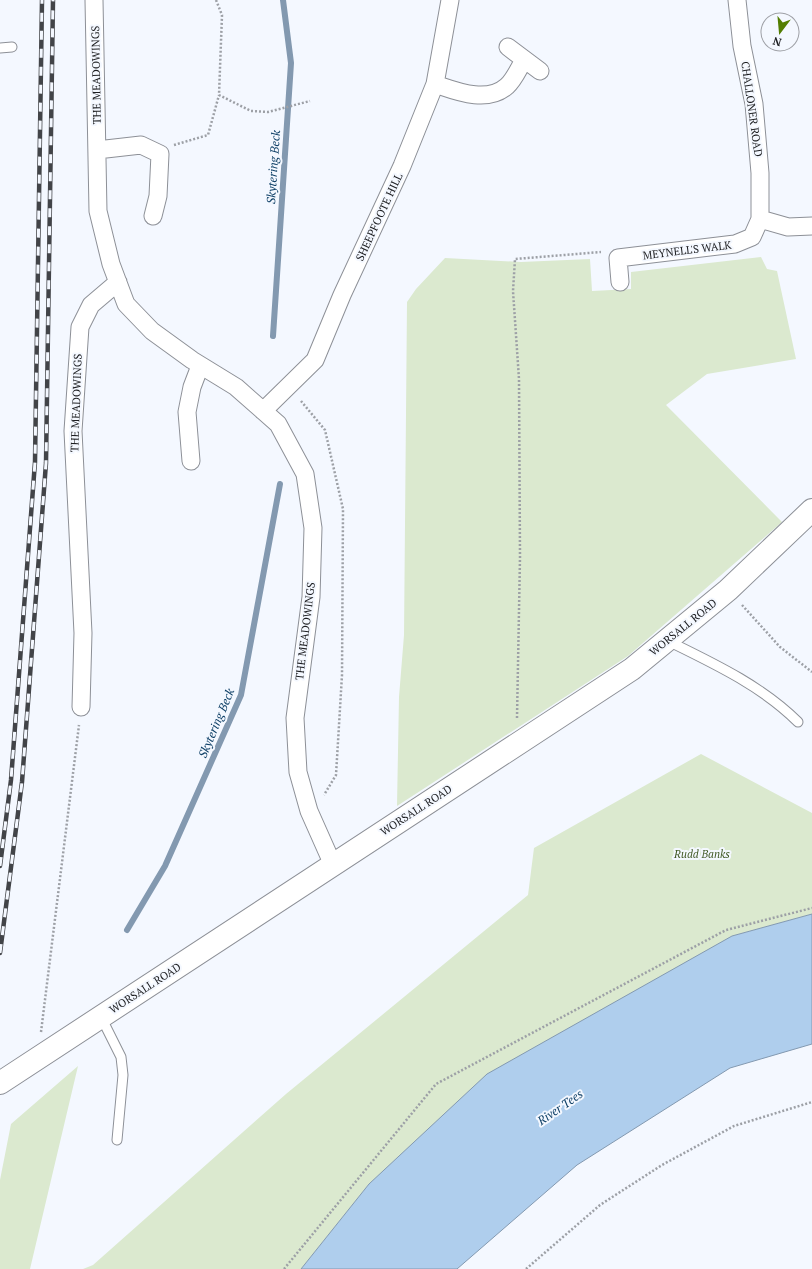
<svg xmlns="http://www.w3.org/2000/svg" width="812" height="1269" font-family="'PT Serif',serif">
  <rect width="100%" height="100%" fill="#f4f8ff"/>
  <path fill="#dbe9cf" d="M761,257l6,12 10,2 19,88 -89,15 -41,31 116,117 -154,134 -231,150 2,-109 5,-62 3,-333 9,-13 29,-31 76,4 69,-3 2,32 39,-2v-17z
    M701,754l111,59v101l-80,22 -363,248 -68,85h-218l10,-4 193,-171 242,-199 6,-47z
    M78,1066l-48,203h-30v-89l11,-56z"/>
  <path fill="#afceed" stroke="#8399b0" d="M812,914v130l-82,24 -153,97 -120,104h-156l68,-85 118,-110 245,-138z"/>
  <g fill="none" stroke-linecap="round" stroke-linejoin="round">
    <path stroke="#8399b0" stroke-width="6" d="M273,336l18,-273 -8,-63
      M127,930l38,-64 76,-171 39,-211"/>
    <defs>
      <path id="lane" d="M0,48l12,-1
        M668,641c45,22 94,45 130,81
        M101,1017l20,40 2,18 -6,65"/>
      <path id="street" d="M94,0l4,211 13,53 15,40 26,27 40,29 44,27 42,37 27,50 8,54 -2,69 -16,121 3,54 11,39 24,54
        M737,0l5,46 12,58 6,69v46
        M508,47l32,24
        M435,84c21,7 52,20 72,2 7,-6 12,-18 17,-26
        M97,150l44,-5 19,9 -2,42 -5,20
        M620,282l-2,-24 117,-14 17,-7 8,-18 28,8 24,-1
        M263,411l52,-51 27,-65 60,-129 33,-82 15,-84
        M191,461l-4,-49 5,-25 8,-21
        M81,707l2,-74 -10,-202 7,-104 11,-22 27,-23"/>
      <path id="secondary" d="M0,1083l632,-414 96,-79 84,-80"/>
    </defs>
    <use href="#lane" stroke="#8d9097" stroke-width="11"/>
    <use href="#street" stroke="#8d9097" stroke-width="19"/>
    <use href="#secondary" stroke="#8d9097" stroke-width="24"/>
    <path stroke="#9da0a6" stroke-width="2.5" stroke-dasharray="2 2" stroke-linecap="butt" d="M216,0l6,15 -3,80 32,16 17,1 42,-11
      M174,145l34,-10 11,-40
      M301,401l24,29 18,79 -1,166 -6,100 -12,20
      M742,605l38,42 32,25
      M517,718l3,-161 -1,-178 -6,-88 2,-32 86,-7
      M41,1032l38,-307
      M284,1269l152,-185 290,-154 86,-22
      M526,1269l74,-64 62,-40 72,-39 78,-24"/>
    <use href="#lane" stroke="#fff" stroke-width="9"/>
    <use href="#street" stroke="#fff" stroke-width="17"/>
    <use href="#secondary" stroke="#fff" stroke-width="22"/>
    <defs>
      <path id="rail" d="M0,866l11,-86 24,-318 7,-462
        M0,953l22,-171 24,-319 7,-463"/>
    </defs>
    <use href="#rail" stroke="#424448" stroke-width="4.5"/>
    <use href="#rail" stroke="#f4f8ff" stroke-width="3" stroke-dasharray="9" stroke-linecap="butt"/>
  </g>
  <g text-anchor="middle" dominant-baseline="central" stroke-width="4" stroke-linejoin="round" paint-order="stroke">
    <g font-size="11" fill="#1c1d20" stroke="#f4f8ff">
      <text transform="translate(96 75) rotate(-91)">THE MEADOWINGS</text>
      <text transform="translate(752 109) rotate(82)">CHALLONER ROAD</text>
      <text transform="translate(379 217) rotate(-65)">SHEEPFOOTE HILL</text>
      <text transform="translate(687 250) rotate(-7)">MEYNELL'S WALK</text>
      <text transform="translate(76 403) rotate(-88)">THE MEADOWINGS</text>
      <text transform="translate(683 627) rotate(-39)">WORSALL ROAD</text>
      <text transform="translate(305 631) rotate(-83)">THE MEADOWINGS</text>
      <text transform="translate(416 810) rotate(-33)">WORSALL ROAD</text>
      <text transform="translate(145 988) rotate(-33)">WORSALL ROAD</text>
    </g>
    <g font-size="11" font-style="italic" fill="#3e5722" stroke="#f4f8ff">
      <text x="702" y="854">Rudd Banks</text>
    </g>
    <g font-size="12" font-style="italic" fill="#0f4067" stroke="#f4f8ff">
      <text transform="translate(273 167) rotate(-86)">Skytering Beck</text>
      <text transform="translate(216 723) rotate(-67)">Skytering Beck</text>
      <text transform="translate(560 1107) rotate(-35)">River Tees</text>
    </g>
  </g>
  <g transform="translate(780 32) rotate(196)"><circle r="19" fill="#f4f8ff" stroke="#9ea0a6"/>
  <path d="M0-3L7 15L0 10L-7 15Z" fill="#537e02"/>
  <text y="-6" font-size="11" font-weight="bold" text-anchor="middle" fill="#1c1d20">N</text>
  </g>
</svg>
